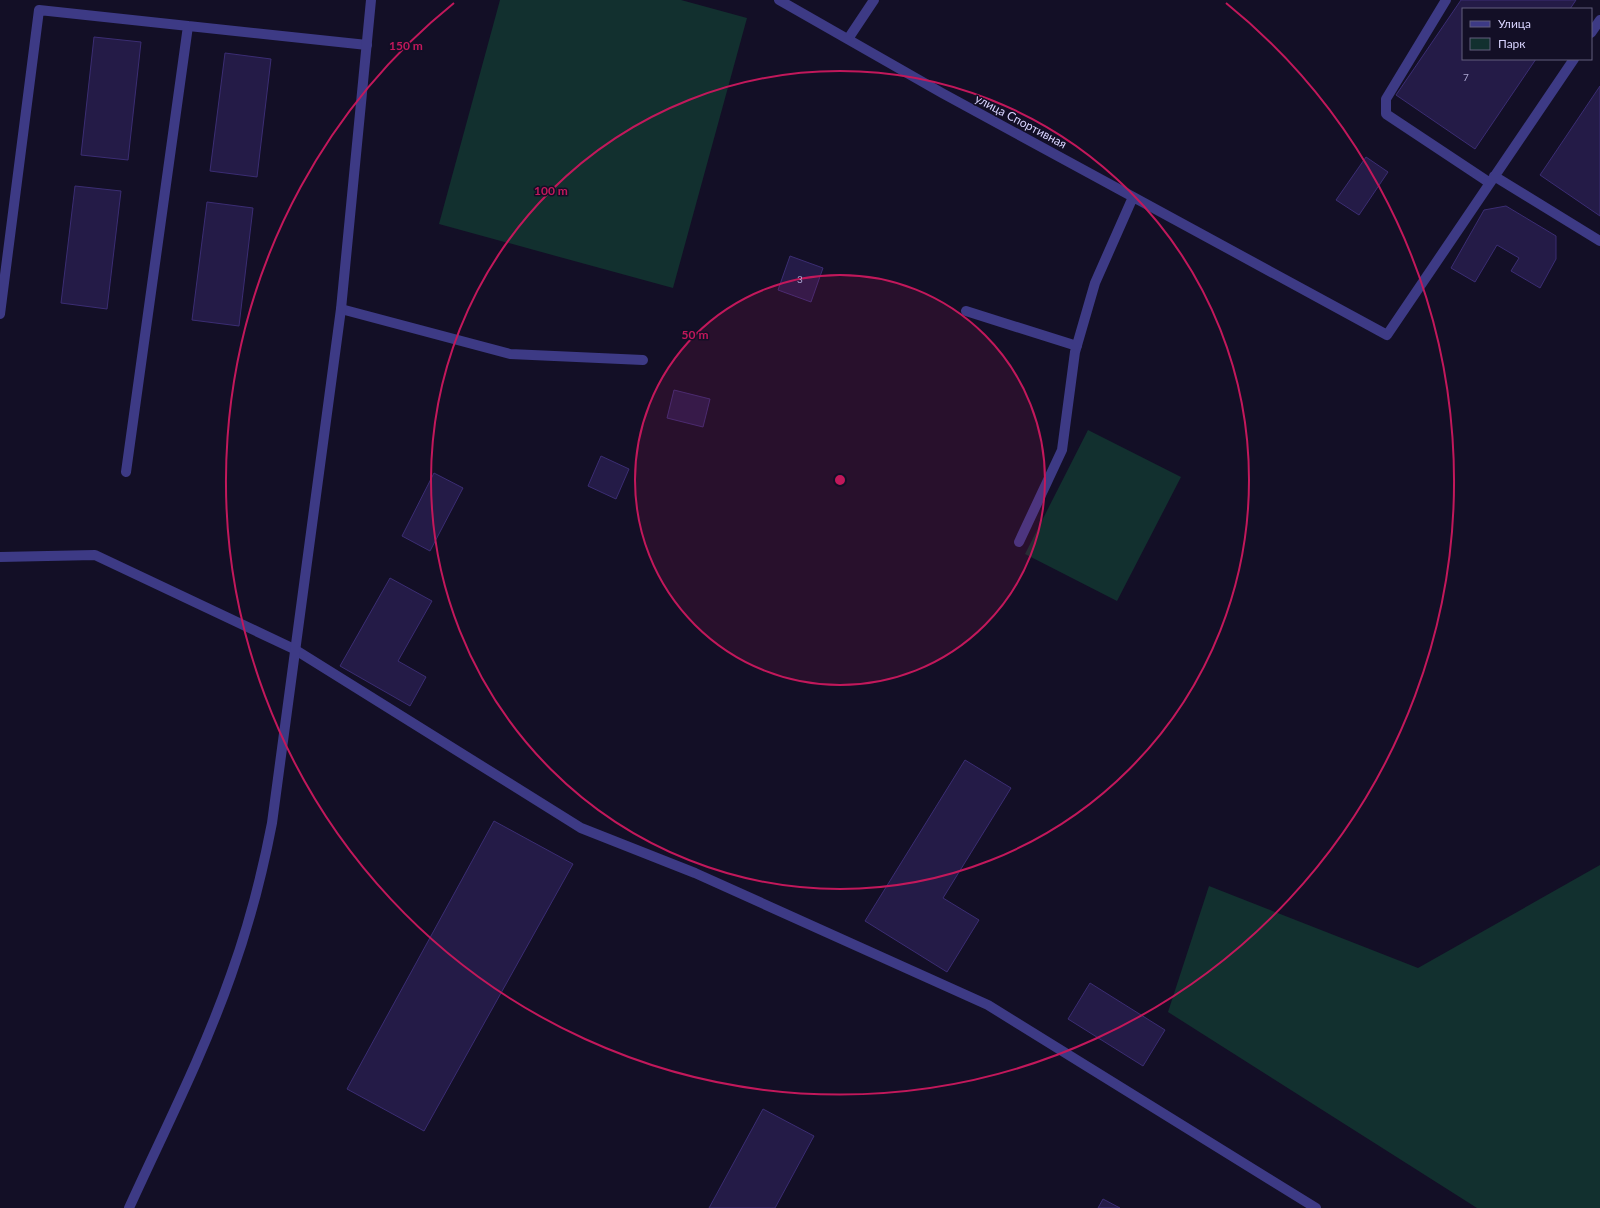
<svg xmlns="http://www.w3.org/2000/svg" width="1600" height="1208" font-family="Lato,sans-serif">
  <rect width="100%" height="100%" fill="#130f26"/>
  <path fill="#12302f" d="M500,0h181l66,18 -74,270 -234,-64z
    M1088,430l93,47 -64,124 -92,-47z
    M1600,865v343h-123l-309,-196 41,-126 209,82z"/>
  <path fill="#241b47" stroke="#3b2d73" d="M1461,0h115l-6,9h-107v50h73l-61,90 -79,-54z
    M94,37l47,5 -13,118 -47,-5z
    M225,53l46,6 -14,118 -47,-6z
    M1600,86v130l-60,-41z
    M1366,157l22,15 -29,43 -23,-15z
    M75,186l46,5 -14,118 -46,-6z
    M207,202l46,6 -14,118 -47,-6z
    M1506,206l50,30v23l-16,29 -29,-17 8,-13 -22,-13 -22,37 -24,-14 33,-58z
    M790,256l33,12 -12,34 -33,-12z
    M674,390l36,9 -7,28 -36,-9z
    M601,456l28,13 -13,30 -28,-13z
    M434,473l29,15 -33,63 -28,-15z
    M390,578l42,23 -34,60 28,16 -16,29 -70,-40z
    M965,760l46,28 -68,110 36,22 -32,52 -82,-51z
    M494,821l79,43 -149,267 -77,-42z
    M1090,983l75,47 -22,36 -75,-47z
    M763,1109l51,27 -39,72h-66z
    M1103,1199l17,9h-22z"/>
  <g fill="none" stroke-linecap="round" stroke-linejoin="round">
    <path stroke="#3d3a85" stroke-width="10" d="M779,0l163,93 445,242 187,-276
      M1446,0l-60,99v15l104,69
      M1591,33l9,-13
      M848,39l26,-39
      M1494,176l106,65
      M341,309l169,45 133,6
      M966,311l111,35
      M0,314l39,-304 328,35
      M126,472l62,-446
      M1019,542l43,-92 13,-98 20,-69 38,-86
      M0,557l95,-2 199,94 287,179 114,45 293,132 328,203"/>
    <path stroke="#3d3a85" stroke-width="10" d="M129,1208c35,-77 74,-153 102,-233 18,-50 31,-100 41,-152l69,-514 30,-309"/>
  </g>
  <circle cx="840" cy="480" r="205" fill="#c2185b" fill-opacity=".12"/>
  <g fill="none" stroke="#c2185b" stroke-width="2">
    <circle cx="840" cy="480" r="205"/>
    <circle cx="840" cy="480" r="409"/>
    <path d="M1226 3A614 614 0 1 1 454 3"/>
  </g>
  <g text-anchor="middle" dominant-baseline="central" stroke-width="3" stroke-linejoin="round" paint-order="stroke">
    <g font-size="10" fill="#aca6d1">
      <text x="1466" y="77">7</text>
      <text x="800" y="279">3</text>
    </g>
    <g font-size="12" fill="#d9d4ff" stroke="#130f26">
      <text transform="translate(1021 121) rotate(28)">улица Спортивная</text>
    </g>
  </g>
  <circle cx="840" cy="480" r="6" fill="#c2185b" stroke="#130f26" stroke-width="2"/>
  <g font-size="12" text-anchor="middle" font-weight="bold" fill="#c2185b" stroke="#130f26" stroke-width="3" stroke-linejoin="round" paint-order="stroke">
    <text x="406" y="50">150 m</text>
    <text x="551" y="195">100 m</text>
    <text x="695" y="339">50 m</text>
  </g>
  <rect x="1462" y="8" width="130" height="52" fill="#130f26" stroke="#625e7d"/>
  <rect x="1470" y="21" width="20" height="6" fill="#3d3a85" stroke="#625e7d"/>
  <text x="1498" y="28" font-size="12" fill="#d9d4ff">Улица</text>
  <rect x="1470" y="38" width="20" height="12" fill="#12302f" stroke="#625e7d"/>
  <text x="1498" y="48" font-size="12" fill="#d9d4ff">Парк</text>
</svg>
